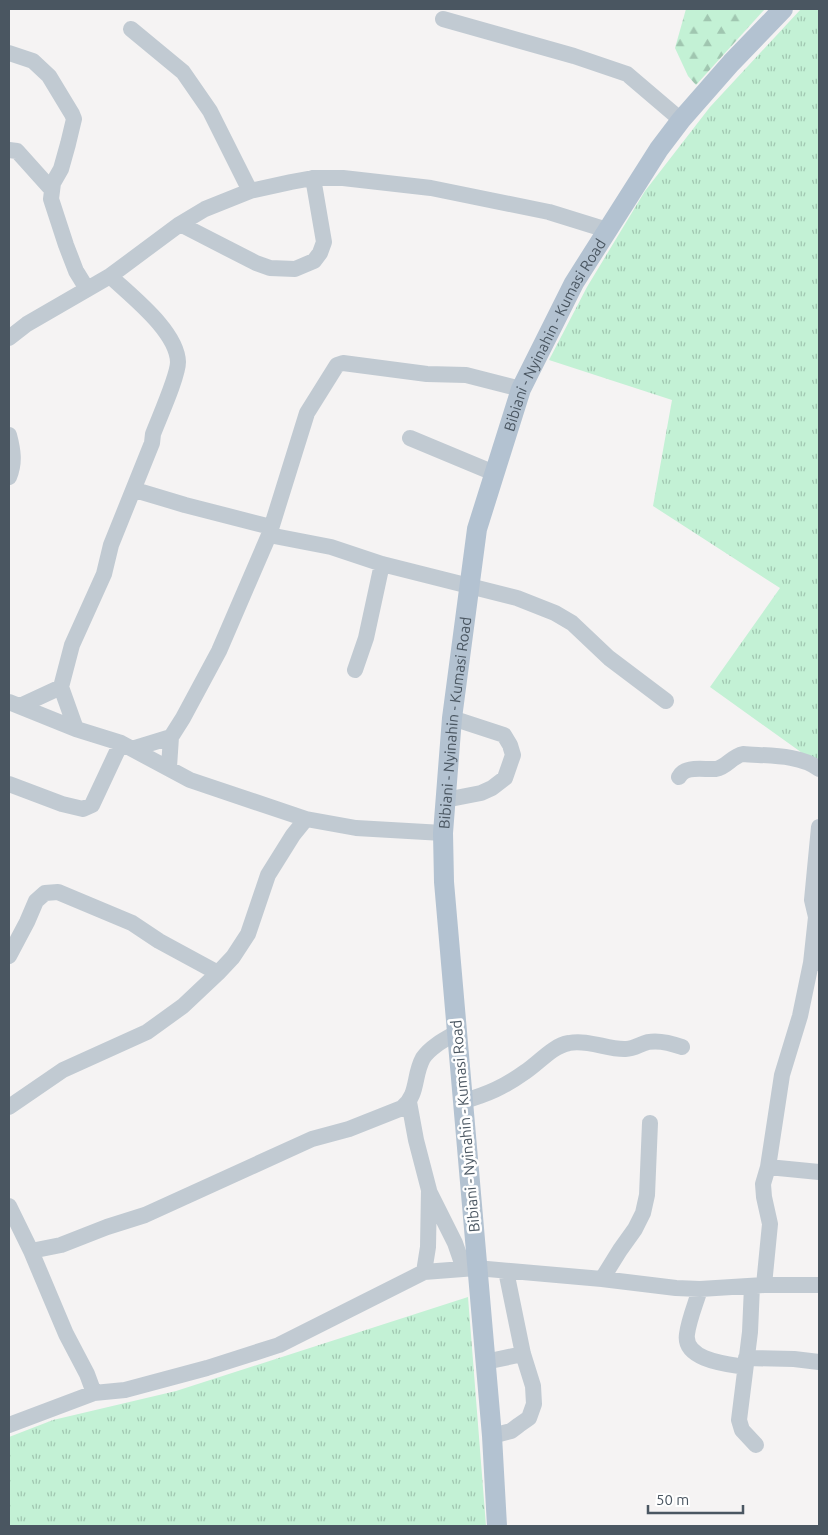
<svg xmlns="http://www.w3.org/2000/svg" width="828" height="1535" font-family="Ubuntu,sans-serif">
  <defs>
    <pattern id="grass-tufts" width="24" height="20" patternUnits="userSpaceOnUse" patternTransform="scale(1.25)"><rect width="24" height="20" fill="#c3f1d5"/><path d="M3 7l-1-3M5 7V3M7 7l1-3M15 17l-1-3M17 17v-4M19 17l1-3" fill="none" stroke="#a0c6b0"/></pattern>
    <pattern id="forest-firs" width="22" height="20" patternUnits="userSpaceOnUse" patternTransform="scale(1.25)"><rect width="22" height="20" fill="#c3f1d5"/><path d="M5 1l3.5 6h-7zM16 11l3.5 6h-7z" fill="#a0c6b0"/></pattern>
  </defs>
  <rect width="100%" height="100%" fill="#f5f3f3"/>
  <path fill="url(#grass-tufts)" d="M801,9h18v756l-109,-78 70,-99 -127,-82 19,-106 -123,-40 38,-73 58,-96 65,-84z
    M468,1297l18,229h-477v-89l44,-17 123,-29z"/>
  <path fill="url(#forest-firs)" d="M686,9h79l-69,76 -8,-9 -13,-28z"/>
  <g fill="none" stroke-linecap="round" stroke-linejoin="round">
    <path stroke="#c1cad2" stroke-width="16" d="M443,19l131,37 53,18 54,46
      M131,29l52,43 27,39 40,80
      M9,53l24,8 16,15 23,38 2,5 -6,25 -7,25 -8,14 -2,16 15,46 10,26 11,18
      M9,150l8,1 35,39
      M180,224l76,39 14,5 25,1 19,-8 6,-8 4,-11 -11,-64
      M9,338l18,-14 83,-48 70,-52 25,-15 45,-18 41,-9 22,-4h30l88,10 118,24 58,18
      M9,435c4,15 6,28 0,42
      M410,438l84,35
      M135,490l50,15 86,22
      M269,535l62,12 51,17 135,34 38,15 17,10 37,35 57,43
      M355,670l11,-32 16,-74
      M9,702l67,27 45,14 69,37 116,39 50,9 87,5
      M20,706l41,-19
      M76,729l-15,-42 11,-42 32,-71 7,-29 41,-102 1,-9c6,-16 25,-58 25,-72 -1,-31 -47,-66 -68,-86
      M132,749l39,-12
      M169,767l2,-30 12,-19 36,-67 50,-116 38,-122 30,-48 6,-2 84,11 39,1 55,14
      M679,777c6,-12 25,-7 37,-8 11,-2 16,-13 27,-15 23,2 57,0 76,15
      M9,784l53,20 21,5 9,-4 29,-62
      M445,800l36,-7 11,-5 13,-10 8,-23 -3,-10 -6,-10 -52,-17
      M9,956l18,-34 9,-21 9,-8 13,-1 74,31 27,18 59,32
      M811,963l5,-46 -4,-17 7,-73
      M464,1101c24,-7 40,-14 61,-29 14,-9 27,-26 44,-29 19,-4 39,7 57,6 8,0 14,-5 22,-7 11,-2 23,1 34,5
      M409,1102l7,38 13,50 -1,57 -4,25
      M9,1107l54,-37 84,-38 36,-26 35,-33 15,-16 15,-23 20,-59 25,-40 13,-16
      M768,1167l51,5
      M430,1193l25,50 9,26
      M9,1206l22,45 35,83 21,40 7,19
      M31,1251l30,-6 46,-18 38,-12 167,-76 37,-10 53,-21c17,-14 11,-32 21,-50 8,-12 23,-19 35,-26
      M602,1279l18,-29 15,-21 8,-16 4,-18 3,-72
      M764,1285l6,-61 -6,-27 -1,-13 5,-17 14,-92 18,-59 11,-53h8
      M752,1286l-2,46 -11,88 3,10 14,15
      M700,1289c-4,14 -11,30 -13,45 -4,26 40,30 58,33
      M746,1358l48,1 25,3
      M485,1362l38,-8
      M9,1425l85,-32 31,-3 82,-22 72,-23 145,-73 52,-4 126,11 74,9 24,1 64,-4h55
      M492,1436l19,-5 8,-6 10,-7 5,-14 -1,-18 -10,-32 -17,-83"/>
    <path stroke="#b3c2d1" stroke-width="20" id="s1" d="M497,1526l-5,-90 -48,-554 -1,-49 9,-115 25,-189 44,-140 53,-106 85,-134 22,-29 50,-57 52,-54"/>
  </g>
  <g text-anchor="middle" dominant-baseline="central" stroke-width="5" stroke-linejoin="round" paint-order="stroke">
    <g font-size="15" fill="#4a5661" stroke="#fff">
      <text stroke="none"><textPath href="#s1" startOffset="1211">Bibiani - Nyinahin - Kumasi Road</textPath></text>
      <text stroke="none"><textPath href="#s1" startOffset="806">Bibiani - Nyinahin - Kumasi Road</textPath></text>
      <text transform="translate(465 1126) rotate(-95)">Bibiani - Nyinahin - Kumasi Road</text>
    </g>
  </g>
  <rect width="828" height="1535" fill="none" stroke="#4a5661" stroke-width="20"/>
  <path d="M648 1505v8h95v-8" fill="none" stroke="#4a5661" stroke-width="2.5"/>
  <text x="656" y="1505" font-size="15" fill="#4a5661" stroke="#ffffff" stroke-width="4" paint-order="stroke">50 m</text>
</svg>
